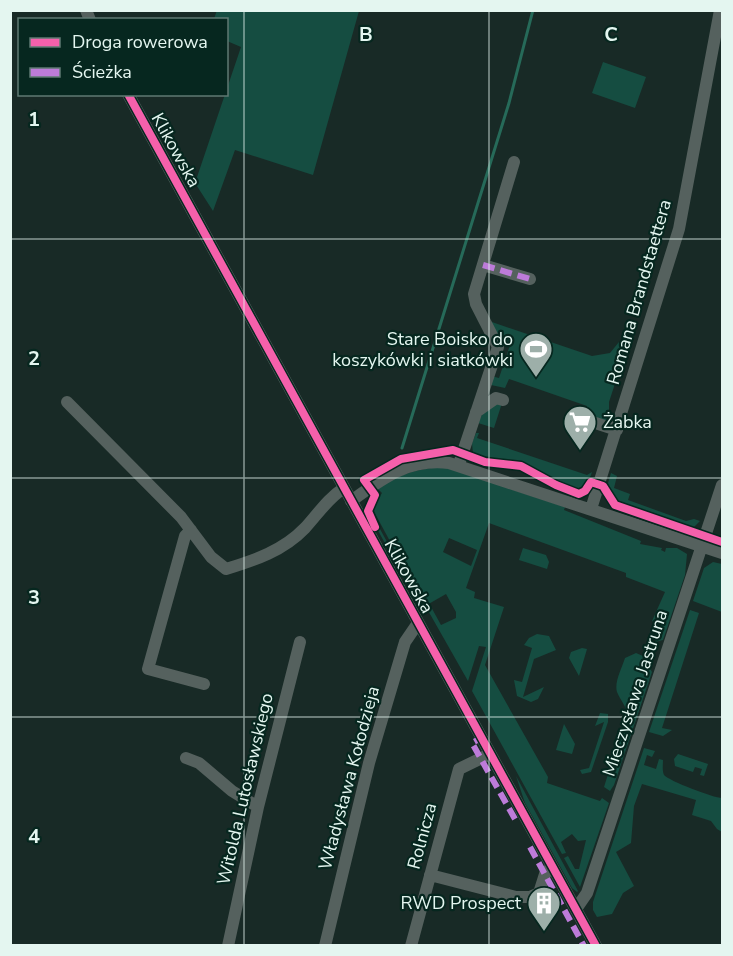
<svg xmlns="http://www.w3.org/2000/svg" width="733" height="956" font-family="'Nunito Sans',sans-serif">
  <rect width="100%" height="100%" fill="#182a26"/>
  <path fill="#154d41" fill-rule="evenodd" d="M217,10l142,1 -46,164 -78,-25 -22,61 -18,-28 46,-136 -14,-6 -1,-21 -12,-1z
    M603,62l43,15 -11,31 -43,-15z
    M489,321l103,35 18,-3 9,-11 5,14 -15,46v21l-24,-7 2,-10 -72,-25 -6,-2 -4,9 -14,-3v-9l8,2 11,-33 -12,-4z
    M502,403l-8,25 -16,-5c4,-11 11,-19 24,-20z
    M476,433h3l-2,5 110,37 5,-3 -3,9 -11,9 -64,-28 -41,-8 -1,-11z
    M444,467l121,40 -1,3 77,31 -1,3 22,4 -1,2 4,2 1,-4h11l10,6 -2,21 -22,65 -8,2 6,-17 -9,-4 13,-29 -39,-15v-4l-137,-50 -23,65 9,4 -1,6 30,9 -19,58 63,112 -1,6 53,18 2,-3 7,5 -29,84 -16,-29 4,-2 7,13h4l7,-29 -8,1 -6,-7 -11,8 5,11 -4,1 -90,-163 14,-44 -7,-1 -11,35 -42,-74 4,-2 11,20 15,-7v-6l-10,-18 -21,12 -53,-98 10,-15 -4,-4c19,-15 42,-21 66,-22zM449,538l28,12 -6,16 -28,-14z
    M611,473l6,3 -3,12 16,6 -2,6 58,21 8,-2 6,2 -8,8 -76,-26 -8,-20z
    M369,509l50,91 -2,1 -46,-83z
    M523,548l23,7 3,7 -2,7 -28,-9z
    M713,562l9,2v48l-29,-11 11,-33z
    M690,610l9,3 -37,115 10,2 -9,6 -14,-4z
    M537,634l12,2 7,14 -22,9 -11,38 21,-10 -6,12 -7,3 -14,-6 -3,-16 8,2 10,-34 -8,-3 5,-7z
    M582,648l5,1 -8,27 -10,-18 2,-6z
    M636,653l7,3 9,16 -38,113 -4,6 -6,-4 23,-73c-1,-9 -7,-14 -10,-22 -3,-10 5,-24 8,-34z
    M600,713l8,1v8l-17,50 -9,2 -2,-4 9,-2 15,-46 -9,4z
    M564,724l11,20 -3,10 -16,-4z
    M644,748l11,3 -3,6 -5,-2 -3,10 12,4 3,-10 4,1c0,4 -1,11 1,15 5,6 50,23 58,23v34l-5,-3 -6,-8 -19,-6 4,-15 -54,-16 -8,22 -3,37 -15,9 18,34 -11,7 -11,21 -15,3 -4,-7v-8z
    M678,754l30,10 -4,12 -4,-1 2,-6 -7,-2 -2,5 -18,-6 -1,-7z
    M516,776l62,115 -1,1 -5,-4 -47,-85z"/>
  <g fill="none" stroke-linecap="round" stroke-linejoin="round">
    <path stroke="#266a59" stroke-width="3" d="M402,448l107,-345 24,-93"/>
    <path stroke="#55615e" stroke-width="12" d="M86,10l4,10
      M128,94l468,852
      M483,265l47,14
      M67,402l114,115 30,40 15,12c29,-9 57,-18 79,-41 13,-14 22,-29 39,-40
      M476,412l20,-14 7,2
      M583,419l34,11
      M459,464l39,-117 -22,-43 -2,-10 40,-132
      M351,501c32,-23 58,-43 98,-38l273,90
      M591,509l88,-280 41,-219
      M191,530l-6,6 -37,133 56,15
      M186,758l13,5 33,28 26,16
      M430,875l86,22h14l9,-4 6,-19 7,-8
      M576,909l11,-16 135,-408
      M228,946l30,-139 42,-165
      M325,946l44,-183 36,-121 13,-19
      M411,946l48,-177 31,-15"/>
    <path stroke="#bd7bd9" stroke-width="6" stroke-dasharray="12 6" stroke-linecap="butt" d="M483,265l47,14
      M485,736l-13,7 43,76
      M530,847l54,99"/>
    <defs>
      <path id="cycleway" d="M128,94l468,852
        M375,527l-7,-16 7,-16 -11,-15 37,-21 52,-9 32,12 36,4 35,19 23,9 6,-3 6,-9 12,4 12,19 107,37"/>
    </defs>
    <use href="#cycleway" stroke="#06271f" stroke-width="11"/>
    <use href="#cycleway" stroke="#f560ab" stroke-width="8"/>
  </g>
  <path fill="none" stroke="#e4f6f0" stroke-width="1.5" stroke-opacity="0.55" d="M244,10v936M489,10v936M10,239h712M10,478h712M10,717h712"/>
  <defs>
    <symbol id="stadium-pin" viewBox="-11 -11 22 30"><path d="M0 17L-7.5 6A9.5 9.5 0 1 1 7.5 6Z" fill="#9dafa9" stroke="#06271f"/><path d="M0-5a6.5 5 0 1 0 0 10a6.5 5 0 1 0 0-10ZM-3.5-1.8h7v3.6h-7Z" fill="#fff"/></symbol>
    <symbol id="supermarket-pin" viewBox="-11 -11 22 30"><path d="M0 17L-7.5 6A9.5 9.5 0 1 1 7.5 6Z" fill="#9dafa9" stroke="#06271f"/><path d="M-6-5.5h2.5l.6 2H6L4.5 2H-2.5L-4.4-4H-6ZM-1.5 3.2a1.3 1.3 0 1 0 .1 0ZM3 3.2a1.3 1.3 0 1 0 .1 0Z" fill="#fff"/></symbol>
    <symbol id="building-pin" viewBox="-11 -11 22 30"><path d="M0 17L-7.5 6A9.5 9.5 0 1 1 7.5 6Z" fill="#9dafa9" stroke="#06271f"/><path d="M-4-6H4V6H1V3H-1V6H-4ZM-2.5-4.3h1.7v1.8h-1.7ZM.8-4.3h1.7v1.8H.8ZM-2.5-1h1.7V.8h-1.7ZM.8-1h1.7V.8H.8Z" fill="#fff"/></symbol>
  </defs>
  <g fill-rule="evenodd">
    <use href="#stadium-pin" x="517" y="330" width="38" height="52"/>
    <use href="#supermarket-pin" x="561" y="403" width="38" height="52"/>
    <use href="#building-pin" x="525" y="884" width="38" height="52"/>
  </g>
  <g text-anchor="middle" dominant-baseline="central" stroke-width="4.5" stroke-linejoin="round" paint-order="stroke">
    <g font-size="18" fill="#e4f6f0" stroke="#06271f">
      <text transform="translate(176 150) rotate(61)">Klikowska</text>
      <text transform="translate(639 292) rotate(-74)">Romana Brandstaettera</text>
      <text transform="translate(409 576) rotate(61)">Klikowska</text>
      <text transform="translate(635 693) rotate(-72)">Mieczysława Jastruna</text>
      <text transform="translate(349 778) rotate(-75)">Władysława Kołodzieja</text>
      <text transform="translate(245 789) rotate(-77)">Witolda Lutosławskiego</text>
      <text transform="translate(422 836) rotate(-75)">Rolnicza</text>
    </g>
    <g font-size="18" fill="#e4f6f0" stroke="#06271f" text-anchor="end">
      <text x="513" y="339">Stare Boisko do<tspan x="513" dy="21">koszykówki i siatkówki</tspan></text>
      <text x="603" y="422" text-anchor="start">Żabka</text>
      <text x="521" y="903">RWD Prospect</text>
    </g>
  </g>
  <g font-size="20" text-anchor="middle" font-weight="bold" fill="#e4f6f0" stroke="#06271f" stroke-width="4.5" stroke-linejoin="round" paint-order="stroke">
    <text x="366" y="41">B</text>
    <text x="611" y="41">C</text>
    <text x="34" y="126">1</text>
    <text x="34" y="365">2</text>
    <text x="34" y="604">3</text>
    <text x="34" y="843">4</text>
  </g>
  <rect width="733" height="956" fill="none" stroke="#e4f6f0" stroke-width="24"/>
  <rect x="18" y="18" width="210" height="78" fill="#06271f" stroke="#5f7a73" stroke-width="1.5"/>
  <rect x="30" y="38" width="30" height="9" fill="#f560ab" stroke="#5f7a73" stroke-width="1.5"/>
  <text x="72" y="48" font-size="18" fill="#e4f6f0">Droga rowerowa</text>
  <rect x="30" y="68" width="30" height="9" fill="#bd7bd9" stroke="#5f7a73" stroke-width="1.5"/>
  <text x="72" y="78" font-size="18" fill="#e4f6f0">Ścieżka</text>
</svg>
